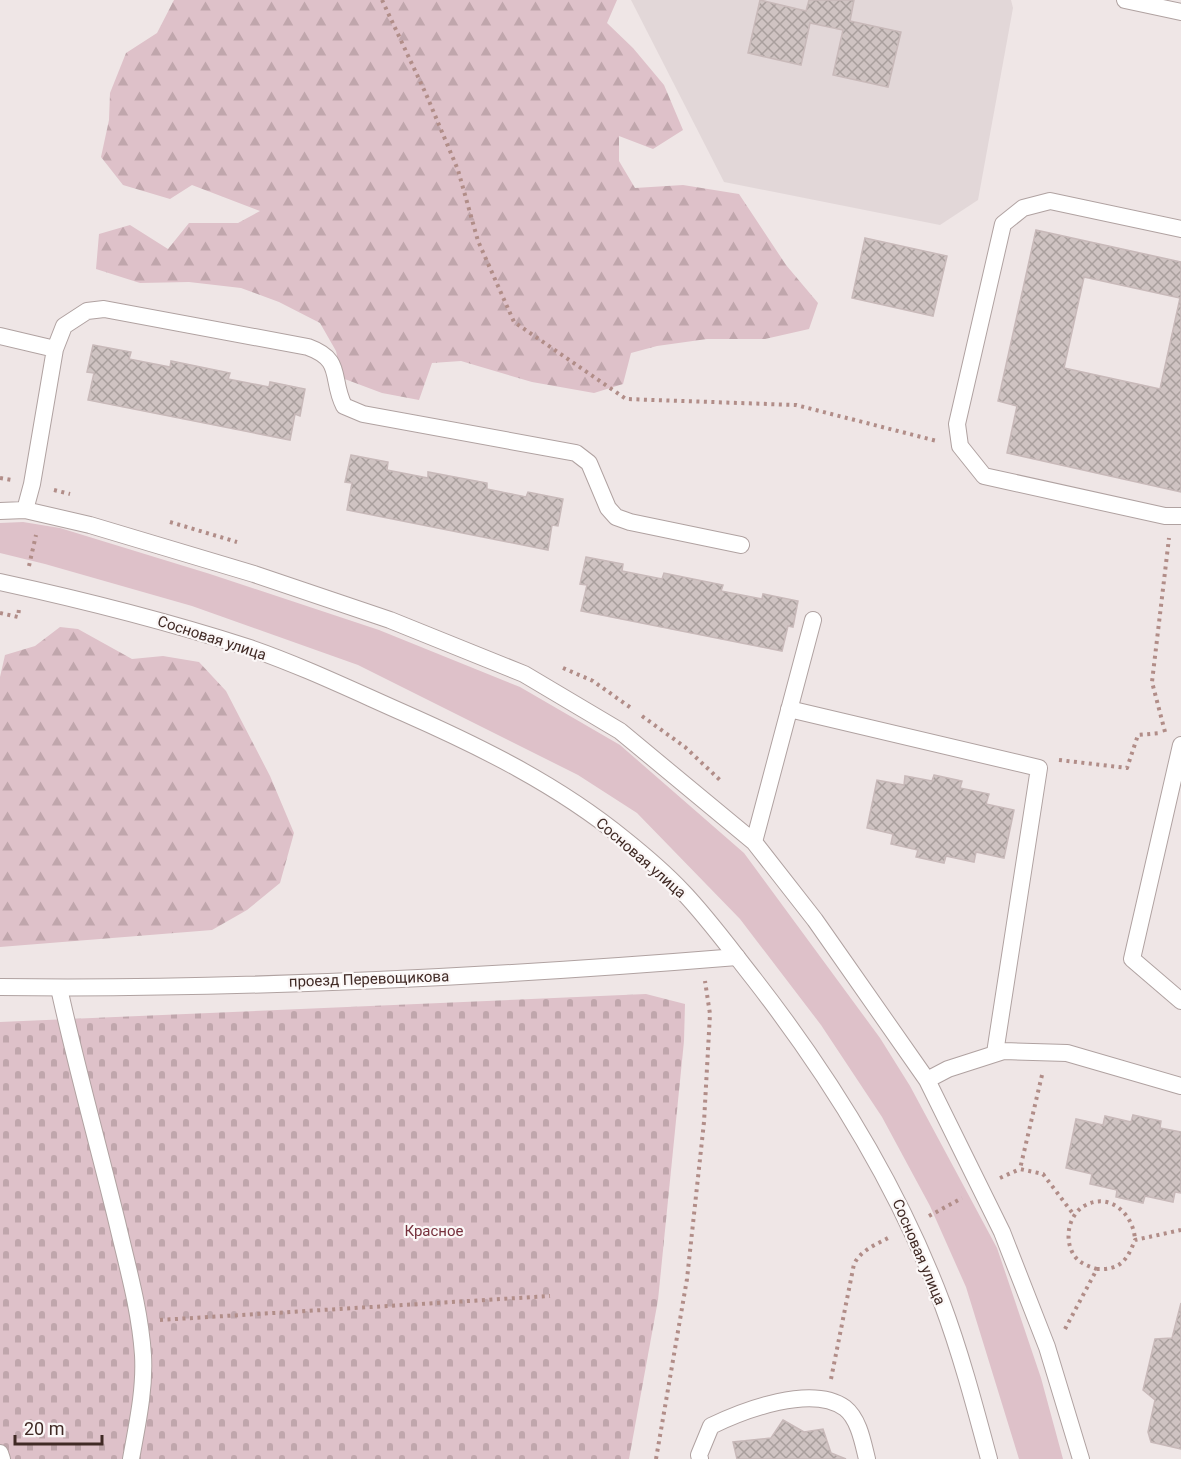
<svg xmlns="http://www.w3.org/2000/svg" width="1181" height="1459" font-family="Roboto,sans-serif">
  <defs>
    <pattern id="forest-firs" width="22" height="20" patternUnits="userSpaceOnUse" patternTransform="scale(1.5)"><rect width="22" height="20" fill="#dec1c9"/><path d="M5 1l3.5 6h-7zM16 11l3.5 6h-7z" fill="#c0a6ac"/></pattern>
    <pattern id="cemetery-stones" width="16" height="16" patternUnits="userSpaceOnUse" patternTransform="scale(1.5)"><rect width="16" height="16" fill="#dec1c9"/><path d="M2 7V4a2 2 0 0 1 4 0v3zM10 15v-3a2 2 0 0 1 4 0v3z" fill="#c0a6ac"/></pattern>
    <pattern id="building-cross-hatch" width="8" height="8" patternUnits="userSpaceOnUse" patternTransform="scale(1.5)"><rect width="8" height="8" fill="#cfc3c2"/><path d="M0 0l8 8M0 8l8-8" fill="none" stroke="#a99f9d"/></pattern>
  </defs>
  <rect width="100%" height="100%" fill="#efe6e6"/>
  <path fill="#e2d7d8" d="M631,0h380l2,8 -35,192 -38,25 -216,-43z"/>
  <path fill="#dec1c9" d="M23,522l37,6 150,46 169,56 141,57 100,58 124,108 136,185 30,48 87,162 44,130 22,81h-44l-53,-172 -36,-81 -48,-89 -61,-92 -81,-106 -103,-106 -59,-38 -220,-110 -166,-59 -147,-42 -45,-11v-30z"/>
  <path fill="url(#forest-firs)" d="M174,0h443l-10,23 26,25 31,37 19,45 -30,19 -34,-13v25l16,27 48,-3 56,9 47,71 32,38 -9,26 -44,10h-58l-50,7 -26,7 -8,31 -29,9 -62,-11 -71,-21 -29,2 -13,37 -37,-7 -40,-15 -6,-27 -16,-28 -41,-21 -38,-14 -52,-6 -49,1 -44,-14 3,-35 31,-9 38,24 21,-26h49l22,-12 -68,-26 -22,14 -47,-14 -22,-28 8,-37 1,-27 16,-40 31,-20z
    M60,627l18,2 54,30 31,-3 36,6 27,29 44,85 24,57 -14,50 -33,27 -35,20 -212,17v-270l5,-22 30,-9z"/>
  <path fill="url(#cemetery-stones)" d="M646,994l39,10 -1,37 -26,259 -29,159h-629v-437z"/>
  <path fill="url(#building-cross-hatch)" stroke="#c8b9b9" stroke-width="1.5" fill-rule="evenodd" d="M760,0l46,11 3,-11h45l-4,21 51,11 -13,55 -55,-12 10,-45 -33,-7 -9,42 -53,-12z
    M1036,230l145,32v230l-174,-39 10,-47 -19,-5zM1084,277l96,21 -20,91 -96,-21z
    M865,238l82,18 -14,60 -81,-18z
    M93,345l38,7 -2,7 41,8 1,-6 59,12 -2,6 41,8 1,-5 35,7 -5,27 -5,-2 -5,26 -202,-40 6,-27 -7,-1z
    M351,455l37,7 -1,8 41,8v-6l59,11v6l39,8 2,-5 35,7 -5,27 -6,-1 -4,25 -201,-40 5,-27 -7,-1z
    M586,557l37,7 -1,7 40,8 2,-6 59,12 -2,6 41,8 1,-5 35,7 -5,26 -5,-1 -6,25 -201,-40 6,-26 -7,-1z
    M934,775l28,6 -2,7 29,6 -3,10 28,6 -10,48 -28,-6 -2,10 -28,-6 -2,7 -28,-6 2,-7 -27,-6 2,-10 -26,-6 10,-48 27,5 1,-9 27,5z
    M1133,1115l28,6 -1,7 21,4v61l-6,-1 -2,10 -28,-6 -2,7 -27,-6 1,-7 -27,-6 2,-10 -26,-6 10,-49 27,6 2,-9 26,6z
    M1181,1303v146l-30,-7 -3,-10 7,-32 -12,-10 12,-51 17,-1z
    M783,1420l21,12 19,-3 8,24 15,6h-109l-4,-17 38,-4z"/>
  <g fill="none" stroke-linecap="round" stroke-linejoin="round">
    <defs>
      <path id="service" d="M1125,0l56,12
        M1181,229l-131,-28 -27,7 -20,16 -46,200 3,22 24,30 181,40h16
        M0,336l55,13
        M25,510l7,-26 23,-135 9,-23 23,-15 17,-2 204,38c36,13 22,31 36,59l19,8 213,39 13,10 19,45 8,9 14,5 111,23
        M0,511l25,-1 65,15 164,49 136,46 134,54 96,57 134,111 61,78 112,160 75,152 45,115 34,112
        M789,709l250,59 -44,285
        M1181,745l-49,214 49,42
        M754,842l59,-222
        M59,988c17,78 39,156 58,234 10,43 23,88 26,133 2,35 -6,70 -12,104
        M927,1080l21,-11 56,-18 63,2 114,33
        M0,1453l2,6
        M700,1459l-1,-4 12,-29c33,-16 101,-42 134,-18 14,11 18,35 22,51"/>
      <path id="minor" d="M0,987c246,3 492,-10 737,-30"/>
      <path id="tertiary" d="M0,582c83,18 166,39 247,65 53,18 105,43 157,66 77,34 154,72 220,126 20,16 41,34 58,52 26,27 49,59 72,88 77,99 144,207 188,324 19,51 33,104 47,156"/>
    </defs>
    <use href="#service" stroke="#b0a2a1" stroke-width="18"/>
    <use href="#minor" stroke="#b0a2a1" stroke-width="18"/>
    <use href="#tertiary" stroke="#b0a2a1" stroke-width="18"/>
    <path stroke="#b18d88" stroke-width="4" stroke-dasharray="3 4.5" stroke-linecap="butt" d="M382,0l44,94 32,76 20,71 36,81 112,77 170,6 141,36
      M0,478l12,2
      M54,490l16,4
      M170,522l67,20
      M29,566l7,-31
      M0,613l18,4 1,-8
      M563,668l30,13 38,27
      M642,716l43,31 37,35
      M1165,732l-13,-50 17,-144
      M1059,760l68,8 11,-33 23,-2
      M1042,1075l-22,94 23,5 31,41
      M1000,1178l20,-9
      M929,1216l33,-18
      M1097,1269c-7,-2 -15,-5 -20,-10 -14,-15 -10,-43 7,-53 26,-15 50,9 51,34
      M160,1320l390,-24
      M1065,1329l32,-60c24,1 30,-9 38,-29l46,-10
      M831,1379l23,-115c7,-14 23,-20 36,-27
      M656,1459l31,-180 17,-157 6,-108 -5,-33"/>
    <use href="#service" stroke="#fff" stroke-width="16"/>
    <use href="#minor" stroke="#fff" stroke-width="16"/>
    <use href="#tertiary" stroke="#fff" stroke-width="16"/>
  </g>
  <g text-anchor="middle" dominant-baseline="central" stroke-width="4.5" stroke-linejoin="round" paint-order="stroke">
    <g font-size="15" fill="#402a25" stroke="#fbf7f7">
      <text transform="translate(212 638) rotate(18)">Сосновая улица</text>
      <text transform="translate(641 858) rotate(41)">Сосновая улица</text>
      <text transform="translate(369 979) rotate(-2)">проезд Перевощикова</text>
      <text transform="translate(919 1252) rotate(67)">Сосновая улица</text>
    </g>
    <g font-size="15" fill="#76313d" stroke="#fbf7f7">
      <text x="434" y="1231">Красное</text>
    </g>
  </g>
  <path d="M15 1435v9h87v-9" fill="none" stroke="#402a25" stroke-width="3"/>
  <text x="24" y="1435" font-size="18" fill="#402a25" stroke="#fbf7f7" stroke-width="4.5" paint-order="stroke">20 m</text>
</svg>
